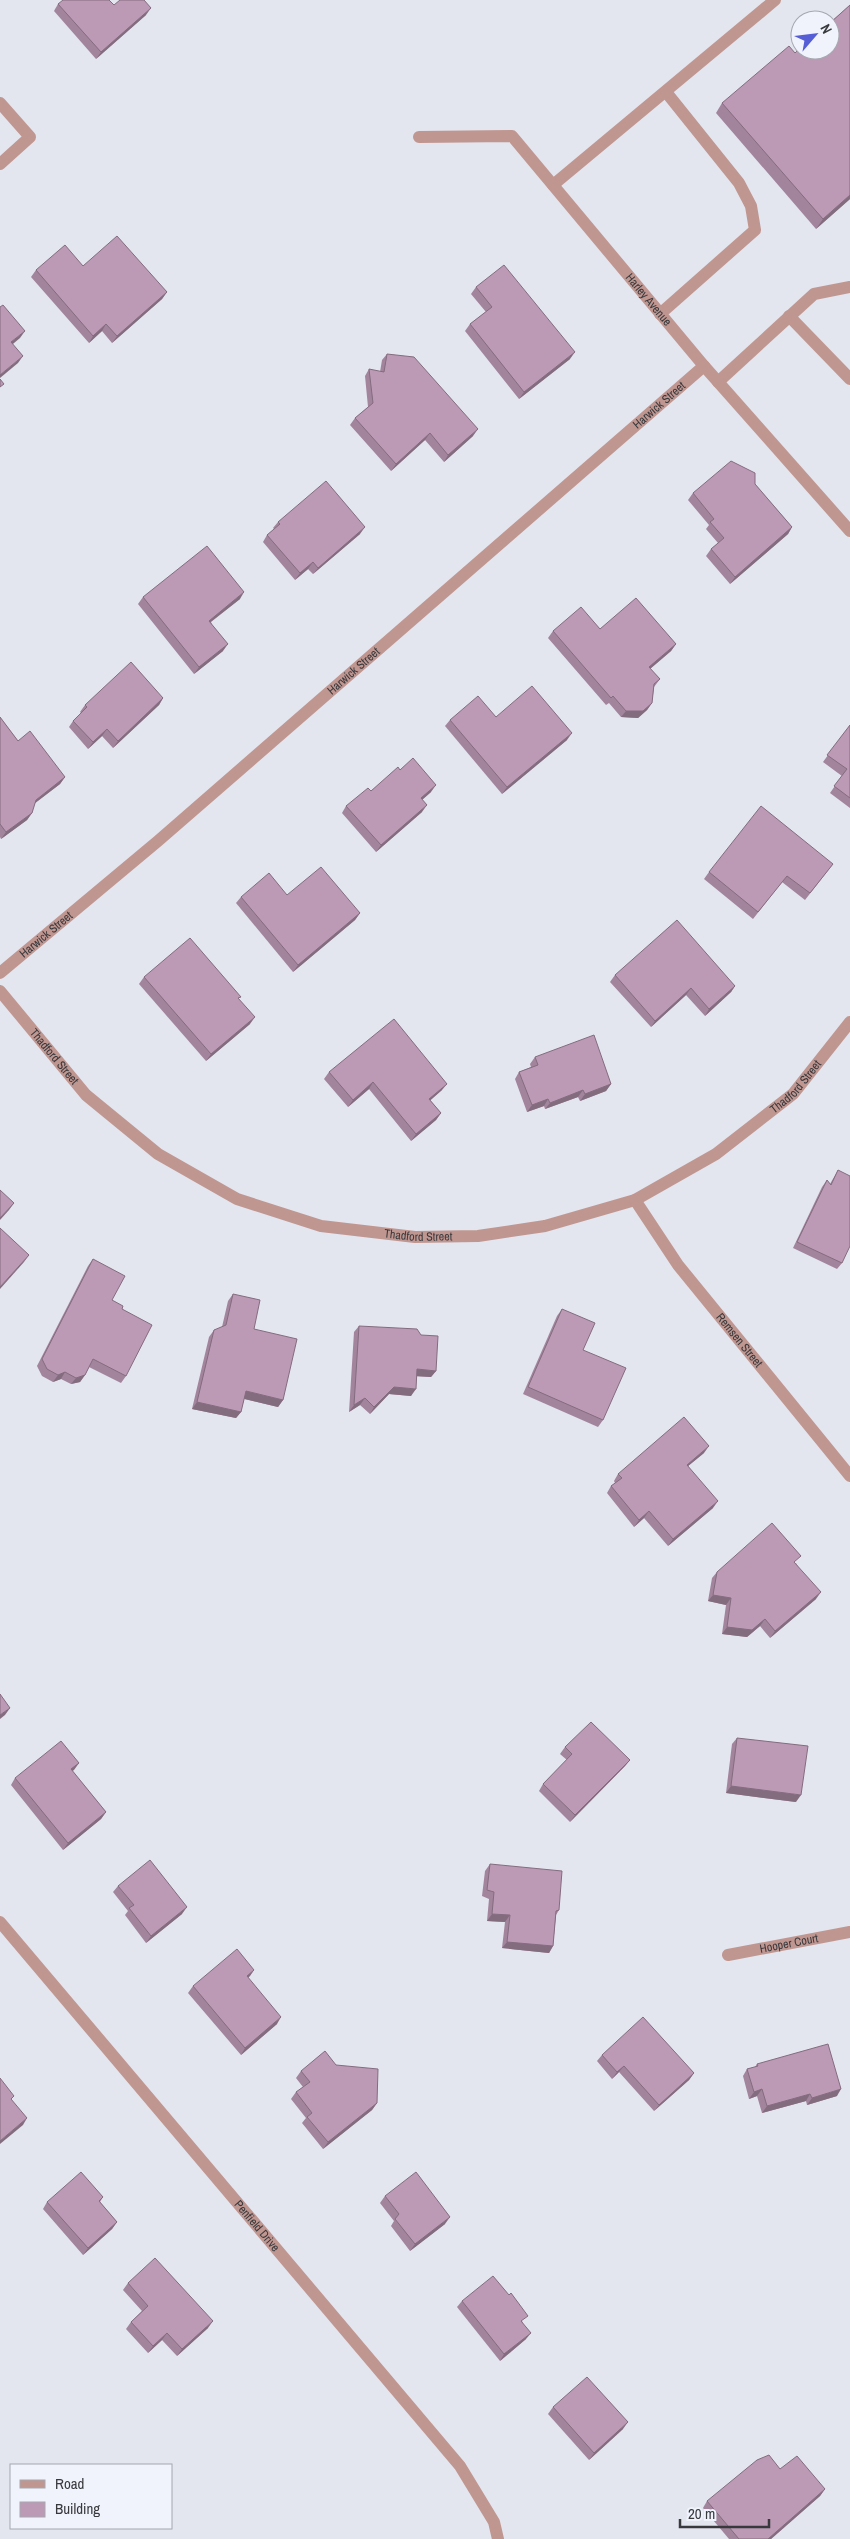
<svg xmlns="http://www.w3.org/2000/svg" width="850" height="2539" font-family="'Archivo Narrow',sans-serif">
<rect width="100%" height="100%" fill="#e3e5ef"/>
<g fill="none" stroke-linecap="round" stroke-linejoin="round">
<g stroke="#c09690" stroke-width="12">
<path d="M 553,185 L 775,0"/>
<path d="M 660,314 L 755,230 L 751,206 L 739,183 L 666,92"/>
<path d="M 789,316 L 850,379"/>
<path d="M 718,382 L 814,294 L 850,287"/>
</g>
<g stroke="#c09690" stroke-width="12">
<path d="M 0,103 L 30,137 L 0,164"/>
<path id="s1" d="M 419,137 L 512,136 L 704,366 L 850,531"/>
<path id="s2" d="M 0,973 L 158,841 L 704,366"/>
<path id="s3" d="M 0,991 L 86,1095 L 158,1154 L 237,1199 L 321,1226 L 415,1237 L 478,1236 L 545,1226 L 635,1200 L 716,1154 L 793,1094 L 850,1022"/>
<path id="s4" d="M 635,1200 L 678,1265 L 850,1476"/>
<path id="s5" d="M 0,1922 L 460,2466 L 494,2522 L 498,2539"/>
<path id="s6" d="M 728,1955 L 850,1932"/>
</g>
</g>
<g fill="#a2849d">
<path d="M 58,4 L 114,5 L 146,15 L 96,59 L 54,11 Z"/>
<path d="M 850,5 L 850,199 L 816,229 L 716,113 L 722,103 L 795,53 Z"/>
<path d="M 83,266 L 167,292 L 162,299 L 112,343 L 102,331 L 89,343 L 31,277 L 36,270 Z"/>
<path d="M 476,287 L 570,359 L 519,399 L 465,331 L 470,324 L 486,312 L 471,294 Z"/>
<path d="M 387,354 L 473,436 L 444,462 L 425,440 L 391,471 L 350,425 L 355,418 L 368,407 L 365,376 L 369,369 L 380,372 L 382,360 Z"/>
<path d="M 755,484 L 792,527 L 788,534 L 730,584 L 706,556 L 711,549 L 718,543 L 706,529 L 709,525 L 688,500 L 693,493 Z"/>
<path d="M 278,522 L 360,534 L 313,574 L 308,569 L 295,580 L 263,542 L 267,535 L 274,529 L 273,528 Z"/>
<path d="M 143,597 L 240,599 L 211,622 L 223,651 L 194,674 L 138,604 Z"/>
<path d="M 600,629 L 676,644 L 671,651 L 650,669 L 660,679 L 654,687 L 652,703 L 647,710 L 638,718 L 621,717 L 609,703 L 606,705 L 548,638 L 553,631 Z"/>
<path d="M 163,698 L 159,705 L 113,748 L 102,736 L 88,749 L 69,727 L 73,721 L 81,713 L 80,712 L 85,705 Z"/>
<path d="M 0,717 L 18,741 L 65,777 L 60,784 L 34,804 L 32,813 L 27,820 L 1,839 L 0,837 Z"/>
<path d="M 496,717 L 567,740 L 502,794 L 445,726 L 450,720 Z"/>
<path d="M 850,725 L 850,808 L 830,793 L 842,776 L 823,762 Z"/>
<path d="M 400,770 L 431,792 L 422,800 L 422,812 L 376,852 L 342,813 L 346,806 L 371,791 Z"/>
<path d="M 833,864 L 805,900 L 782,882 L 753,919 L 704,879 L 709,872 Z"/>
<path d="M 287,895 L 360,913 L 355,920 L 293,972 L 236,903 L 241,897 Z"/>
<path d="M 615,975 L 735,986 L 731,992 L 705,1016 L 686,995 L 651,1027 L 610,982 Z"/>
<path d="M 144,977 L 239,999 L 250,1024 L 206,1061 L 139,984 Z"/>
<path d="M 535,1057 L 611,1084 L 606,1091 L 580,1101 L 578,1097 L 545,1109 L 544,1106 L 527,1112 L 515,1079 L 519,1072 L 531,1067 L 530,1064 Z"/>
<path d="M 329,1072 L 442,1090 L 430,1100 L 441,1113 L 436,1120 L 411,1141 L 369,1089 L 348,1107 L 324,1079 Z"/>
<path d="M 838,1170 L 842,1263 L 837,1269 L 793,1248 L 822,1187 L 827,1180 L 830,1184 Z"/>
<path d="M 93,1259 L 112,1300 L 122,1309 L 126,1376 L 121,1383 L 89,1367 L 85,1375 L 80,1382 L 71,1384 L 61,1379 L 53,1382 L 42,1376 L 37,1366 L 88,1266 Z"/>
<path d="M 233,1294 L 254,1329 L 283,1400 L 278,1407 L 244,1399 L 241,1412 L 236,1418 L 192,1409 L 209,1337 L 214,1330 L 222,1327 L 228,1301 Z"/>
<path d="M 562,1309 L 583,1350 L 603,1420 L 598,1427 L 523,1394 L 557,1316 Z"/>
<path d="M 359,1326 L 436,1371 L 431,1377 L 417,1376 L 411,1396 L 389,1394 L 370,1414 L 360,1405 L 349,1412 L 354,1332 Z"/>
<path d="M 704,1453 L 688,1466 L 713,1508 L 668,1546 L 644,1518 L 634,1527 L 607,1493 L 611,1486 L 615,1483 L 614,1481 L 618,1474 Z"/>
<path d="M 796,1563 L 816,1599 L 770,1638 L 760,1626 L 747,1637 L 722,1634 L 726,1605 L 708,1601 L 712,1578 L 717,1572 Z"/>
<path d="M 737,1738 L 796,1802 L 726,1793 L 732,1744 Z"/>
<path d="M 565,1747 L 630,1760 L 625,1766 L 570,1822 L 539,1791 L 543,1784 L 567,1760 L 560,1754 Z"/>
<path d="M 79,1763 L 72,1771 L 106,1812 L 101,1819 L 63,1850 L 11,1785 L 15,1778 Z"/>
<path d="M 490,1864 L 559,1910 L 556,1915 L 553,1946 L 549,1953 L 502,1948 L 505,1922 L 487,1921 L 489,1899 L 482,1896 L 485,1871 Z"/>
<path d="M 118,1886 L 182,1914 L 146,1943 L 125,1915 L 128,1911 L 113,1892 Z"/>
<path d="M 254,1970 L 248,1978 L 277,2024 L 241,2055 L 188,1993 L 193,1986 Z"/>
<path d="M 602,2055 L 694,2073 L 689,2080 L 654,2111 L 619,2072 L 612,2079 L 597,2061 Z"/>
<path d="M 757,2064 L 837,2096 L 807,2105 L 806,2101 L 762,2113 L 757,2096 L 749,2099 L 743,2076 L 747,2069 L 755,2067 Z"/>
<path d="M 336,2065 L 377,2103 L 372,2110 L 323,2149 L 302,2123 L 306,2118 L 291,2099 L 296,2092 L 303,2087 L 296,2078 L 301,2071 Z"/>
<path d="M 385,2196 L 445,2224 L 410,2251 L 391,2226 L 394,2221 L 380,2203 Z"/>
<path d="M 103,2197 L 100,2202 L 117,2222 L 112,2229 L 83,2255 L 43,2209 L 47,2202 Z"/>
<path d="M 128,2283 L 208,2328 L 177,2356 L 162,2340 L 148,2353 L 126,2329 L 131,2322 L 142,2311 L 123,2290 Z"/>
<path d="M 509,2295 L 523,2323 L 526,2339 L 500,2361 L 457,2307 L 462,2301 Z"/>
<path d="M 553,2407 L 623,2429 L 589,2460 L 548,2414 Z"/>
<path d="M 780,2469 L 825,2489 L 820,2496 L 771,2539 L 729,2539 L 703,2508 L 707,2501 Z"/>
</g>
<g fill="#846c7f">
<path d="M 151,8 L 146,15 L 96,59 L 101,52 Z"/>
<path d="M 850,195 L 850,199 L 816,229 L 823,219 Z"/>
<path d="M 167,292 L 162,299 L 112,343 L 117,336 Z"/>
<path d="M 106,324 L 102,331 L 89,343 L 93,336 Z"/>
<path d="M 25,331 L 20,338 L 7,349 L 11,342 Z"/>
<path d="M 575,352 L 570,359 L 519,399 L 524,392 Z"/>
<path d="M 23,356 L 18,363 L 0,378 L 0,375 Z"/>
<path d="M 478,429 L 473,436 L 444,462 L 448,455 Z"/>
<path d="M 430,433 L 425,440 L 391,471 L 396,464 Z"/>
<path d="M 365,527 L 360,534 L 313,574 L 318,568 Z"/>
<path d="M 792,527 L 788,534 L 730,584 L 735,577 Z"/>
<path d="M 313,562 L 308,569 L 295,580 L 300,573 Z"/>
<path d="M 244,592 L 240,599 L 204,627 L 209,621 Z"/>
<path d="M 228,644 L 223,651 L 194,674 L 199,667 Z"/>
<path d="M 676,644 L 671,651 L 644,674 L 649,667 Z"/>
<path d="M 163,698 L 159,705 L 113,748 L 118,741 Z"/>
<path d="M 652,703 L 647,710 L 638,718 L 621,717 L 626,711 Z"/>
<path d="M 107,729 L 102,736 L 88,749 L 93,742 Z"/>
<path d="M 572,733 L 567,740 L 502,794 L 507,787 Z"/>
<path d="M 65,777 L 60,784 L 31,806 L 36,800 Z"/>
<path d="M 436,785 L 431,792 L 416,805 L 421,798 Z"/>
<path d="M 427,805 L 422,812 L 376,852 L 381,845 Z"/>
<path d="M 32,813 L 27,820 L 1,839 L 6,832 Z"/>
<path d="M 360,913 L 355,920 L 293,972 L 298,965 Z"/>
<path d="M 735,986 L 731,992 L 705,1016 L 709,1009 Z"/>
<path d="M 691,988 L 686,995 L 651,1027 L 655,1021 Z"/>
<path d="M 255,1017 L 250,1024 L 206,1061 L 211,1054 Z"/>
<path d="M 373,1082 L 369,1089 L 348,1107 L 353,1100 Z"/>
<path d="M 447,1084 L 442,1090 L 424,1106 L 429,1099 Z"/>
<path d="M 611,1084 L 606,1091 L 580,1101 L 585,1094 Z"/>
<path d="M 583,1090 L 578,1097 L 545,1109 L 550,1103 Z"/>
<path d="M 548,1099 L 544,1106 L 527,1112 L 532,1105 Z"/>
<path d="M 441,1113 L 436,1120 L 411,1141 L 416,1134 Z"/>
<path d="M 14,1203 L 9,1210 L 0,1220 L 0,1218 Z"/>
<path d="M 29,1255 L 24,1262 L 0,1289 L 0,1287 Z"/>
<path d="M 417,1369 L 436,1371 L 431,1377 L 412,1376 Z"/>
<path d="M 65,1372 L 61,1379 L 53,1382 L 58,1375 Z"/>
<path d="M 85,1375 L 80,1382 L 71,1384 L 76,1378 Z"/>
<path d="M 394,1387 L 416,1389 L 411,1396 L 389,1394 L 370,1414 L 374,1407 Z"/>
<path d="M 246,1391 L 283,1400 L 278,1407 L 241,1398 Z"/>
<path d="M 365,1398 L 360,1405 L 349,1412 L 354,1405 Z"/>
<path d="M 197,1402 L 241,1412 L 236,1418 L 192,1409 Z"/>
<path d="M 709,1446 L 704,1453 L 682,1471 L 687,1465 Z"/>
<path d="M 718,1501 L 713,1508 L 668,1546 L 673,1539 Z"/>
<path d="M 649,1511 L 644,1518 L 634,1527 L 639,1520 Z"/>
<path d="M 821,1592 L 816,1599 L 770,1638 L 775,1631 Z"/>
<path d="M 713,1595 L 731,1598 L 726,1605 L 708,1601 Z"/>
<path d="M 765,1619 L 760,1626 L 747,1637 L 722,1634 L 727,1627 Z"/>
<path d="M 10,1708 L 5,1715 L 0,1719 L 0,1715 Z"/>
<path d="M 630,1760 L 625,1766 L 570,1822 L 575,1815 Z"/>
<path d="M 79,1763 L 74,1770 L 66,1776 L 71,1769 Z"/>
<path d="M 731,1786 L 801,1795 L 796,1802 L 726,1793 Z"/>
<path d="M 106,1812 L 101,1819 L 63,1850 L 68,1843 Z"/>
<path d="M 187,1907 L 182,1914 L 146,1943 L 151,1936 Z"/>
<path d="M 492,1914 L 510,1915 L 505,1922 L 487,1921 Z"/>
<path d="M 507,1942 L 553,1946 L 549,1953 L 502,1948 Z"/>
<path d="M 254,1970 L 250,1976 L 242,1983 L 247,1976 Z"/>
<path d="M 281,2017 L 277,2024 L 241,2055 L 245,2048 Z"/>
<path d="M 624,2066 L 619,2072 L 612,2079 L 617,2072 Z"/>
<path d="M 694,2073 L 689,2080 L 654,2111 L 659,2105 Z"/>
<path d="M 762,2089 L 757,2096 L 749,2099 L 754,2092 Z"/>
<path d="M 841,2089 L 837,2096 L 807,2105 L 812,2098 Z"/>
<path d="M 810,2094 L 806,2101 L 762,2113 L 767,2106 Z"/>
<path d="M 377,2103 L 372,2110 L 323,2149 L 328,2142 Z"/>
<path d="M 27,2118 L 23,2125 L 0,2144 L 0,2141 Z"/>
<path d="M 450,2217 L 445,2224 L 410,2251 L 415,2244 Z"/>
<path d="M 117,2222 L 112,2229 L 83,2255 L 88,2248 Z"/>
<path d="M 213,2321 L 208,2328 L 177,2356 L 182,2349 Z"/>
<path d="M 167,2333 L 162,2340 L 148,2353 L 153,2346 Z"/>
<path d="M 531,2333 L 526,2339 L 500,2361 L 504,2354 Z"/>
<path d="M 628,2422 L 623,2429 L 589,2460 L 594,2453 Z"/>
<path d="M 825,2489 L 820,2496 L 771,2539 L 768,2539 Z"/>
</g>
<g fill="#bc9ab6" stroke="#846c7f">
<path d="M 63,0 L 109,0 L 114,5 L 120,0 L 144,0 L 151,8 L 101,52 L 58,4 Z"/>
<path d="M 850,5 L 850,195 L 823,219 L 722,103 L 789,46 L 795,53 L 800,48 L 800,50 L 830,50 L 830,23 Z"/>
<path d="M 117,236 L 167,292 L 117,336 L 106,324 L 93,336 L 36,270 L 65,245 L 83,266 Z"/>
<path d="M 504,265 L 575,352 L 524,392 L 470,324 L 492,307 L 476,287 Z"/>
<path d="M 3,305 L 25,331 L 11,342 L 23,356 L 0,375 L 0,307 Z"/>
<path d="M 387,354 L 414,357 L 478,429 L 448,455 L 430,433 L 396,464 L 355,418 L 373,403 L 369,369 L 384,372 Z"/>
<path d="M 0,379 L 4,384 L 0,387 Z"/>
<path d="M 731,461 L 755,473 L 755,484 L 792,527 L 735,577 L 711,549 L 724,538 L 710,522 L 714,519 L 693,493 Z"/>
<path d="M 326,481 L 365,527 L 318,568 L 313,562 L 300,573 L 267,535 L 280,524 L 278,522 Z"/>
<path d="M 207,546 L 244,592 L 209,621 L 228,644 L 199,667 L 143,597 Z"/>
<path d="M 636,598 L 676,644 L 649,667 L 660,679 L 654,684 L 652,703 L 643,711 L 626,711 L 613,696 L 611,698 L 553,631 L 581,607 L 600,629 Z"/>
<path d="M 131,662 L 163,698 L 118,741 L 107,729 L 93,742 L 73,721 L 87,707 L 85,705 Z"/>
<path d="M 532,686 L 572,733 L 507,787 L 450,720 L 478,696 L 496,717 Z"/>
<path d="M 0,717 L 18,741 L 30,731 L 65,777 L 36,800 L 32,813 L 6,832 L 0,824 Z"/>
<path d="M 850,725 L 850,798 L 834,786 L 847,769 L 827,755 Z"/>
<path d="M 413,758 L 436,785 L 421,798 L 427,805 L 381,845 L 346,806 L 368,788 L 371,791 L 398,767 L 400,770 Z"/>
<path d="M 761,806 L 833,864 L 810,893 L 787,876 L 758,912 L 709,872 Z"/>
<path d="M 321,867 L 360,913 L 298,965 L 241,897 L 269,873 L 287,895 Z"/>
<path d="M 677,920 L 735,986 L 709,1009 L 691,988 L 655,1021 L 615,975 Z"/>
<path d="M 190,938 L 241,997 L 238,998 L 255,1017 L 211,1054 L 144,977 Z"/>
<path d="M 394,1019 L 447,1084 L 429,1099 L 441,1113 L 416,1134 L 373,1082 L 353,1100 L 329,1072 Z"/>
<path d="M 594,1035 L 611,1084 L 585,1094 L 583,1090 L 550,1103 L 548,1099 L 532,1105 L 519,1072 L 538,1065 L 535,1057 Z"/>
<path d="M 838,1170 L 850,1176 L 850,1246 L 842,1263 L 797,1242 L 827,1180 L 831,1185 Z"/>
<path d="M 0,1190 L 14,1203 L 0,1218 Z"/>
<path d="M 0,1228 L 29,1255 L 0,1287 Z"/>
<path d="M 93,1259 L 125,1276 L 112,1300 L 123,1306 L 122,1309 L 152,1325 L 126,1376 L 93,1359 L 85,1375 L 76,1378 L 65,1372 L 58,1375 L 47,1369 L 42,1359 Z"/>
<path d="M 233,1294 L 260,1300 L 254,1329 L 297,1339 L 283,1400 L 246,1391 L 241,1412 L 197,1402 L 214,1330 L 226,1325 Z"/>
<path d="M 562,1309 L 595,1323 L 583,1350 L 626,1368 L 603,1420 L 528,1387 Z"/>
<path d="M 359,1326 L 417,1329 L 421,1335 L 438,1336 L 436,1371 L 417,1369 L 416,1389 L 394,1387 L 374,1407 L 365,1398 L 354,1405 Z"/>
<path d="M 684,1417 L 709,1446 L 687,1465 L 718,1501 L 673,1539 L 649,1511 L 639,1520 L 611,1486 L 622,1478 L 618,1474 Z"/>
<path d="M 772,1523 L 801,1556 L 794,1562 L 821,1592 L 775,1631 L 765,1619 L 752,1630 L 727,1627 L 731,1598 L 713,1595 L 717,1572 Z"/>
<path d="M 0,1694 L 10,1708 L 0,1715 Z"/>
<path d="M 591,1722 L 630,1760 L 575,1815 L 543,1784 L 572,1754 L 565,1747 Z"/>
<path d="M 737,1738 L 808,1746 L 801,1795 L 731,1786 Z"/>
<path d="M 61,1741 L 79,1763 L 71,1769 L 106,1812 L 68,1843 L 15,1778 Z"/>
<path d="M 150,1860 L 187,1907 L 151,1936 L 129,1908 L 134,1905 L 118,1886 Z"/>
<path d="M 490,1864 L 562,1871 L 559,1910 L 556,1911 L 553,1946 L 507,1942 L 510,1915 L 492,1914 L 494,1892 L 487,1890 Z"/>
<path d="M 237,1949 L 254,1970 L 247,1976 L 281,2017 L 245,2048 L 193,1986 Z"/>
<path d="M 643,2017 L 694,2073 L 659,2105 L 624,2066 L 617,2072 L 602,2055 Z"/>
<path d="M 828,2044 L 841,2089 L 812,2098 L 810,2094 L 767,2106 L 762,2089 L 754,2092 L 747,2069 L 758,2066 L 757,2064 Z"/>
<path d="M 325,2051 L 336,2065 L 378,2069 L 377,2103 L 328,2142 L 307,2117 L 312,2113 L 296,2092 L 310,2082 L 301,2071 Z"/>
<path d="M 0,2078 L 14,2096 L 11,2099 L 27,2118 L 0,2141 Z"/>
<path d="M 81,2172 L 103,2197 L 99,2201 L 117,2222 L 88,2248 L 47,2202 Z"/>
<path d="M 416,2172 L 450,2217 L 415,2244 L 395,2219 L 399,2214 L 385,2196 Z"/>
<path d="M 155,2258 L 213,2321 L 182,2349 L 167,2333 L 153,2346 L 131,2322 L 148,2306 L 128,2283 Z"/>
<path d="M 493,2276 L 509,2295 L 511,2293 L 528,2316 L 521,2321 L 531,2333 L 504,2354 L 462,2301 Z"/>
<path d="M 587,2377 L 628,2422 L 594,2453 L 553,2407 Z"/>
<path d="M 769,2455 L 780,2469 L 797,2456 L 825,2489 L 768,2539 L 739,2539 L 707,2501 L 757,2460 Z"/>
</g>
<g text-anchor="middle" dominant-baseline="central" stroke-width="4.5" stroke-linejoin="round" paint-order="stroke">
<g font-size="12" fill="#38393d" stroke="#f0f2fc">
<text stroke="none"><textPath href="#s1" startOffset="306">Harley Avenue</textPath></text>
<text stroke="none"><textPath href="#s2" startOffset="870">Harwick Street</textPath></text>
<text stroke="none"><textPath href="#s2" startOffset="465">Harwick Street</textPath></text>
<text stroke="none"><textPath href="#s2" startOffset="60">Harwick Street</textPath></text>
<text stroke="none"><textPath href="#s3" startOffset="85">Thadford Street</textPath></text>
<text stroke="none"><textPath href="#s3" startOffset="924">Thadford Street</textPath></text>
<text stroke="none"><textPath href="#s3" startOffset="505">Thadford Street</textPath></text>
<text stroke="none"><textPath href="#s4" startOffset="175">Remsen Street</textPath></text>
<text stroke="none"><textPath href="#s6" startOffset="62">Hooper Court</textPath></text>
<text stroke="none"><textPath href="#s5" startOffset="398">Penfield Drive</textPath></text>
</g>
</g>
<rect x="10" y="2464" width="162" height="65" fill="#f0f2fc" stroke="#a6a8b0"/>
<rect x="20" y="2480" width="25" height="8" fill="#c09690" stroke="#a6a8b0"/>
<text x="55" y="2489" font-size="15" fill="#38393d">Road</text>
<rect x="20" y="2502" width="25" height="15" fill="#bc9ab6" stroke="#a6a8b0"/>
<text x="55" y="2514" font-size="15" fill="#38393d">Building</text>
<g transform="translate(815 35) rotate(62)"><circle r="24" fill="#f0f2fc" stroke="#a6a8b0"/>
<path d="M0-4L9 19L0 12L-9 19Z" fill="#565ed5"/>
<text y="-8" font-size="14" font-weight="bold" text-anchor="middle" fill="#38393d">N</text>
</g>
<path d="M680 2519v8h89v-8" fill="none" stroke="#38393d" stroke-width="2.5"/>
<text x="688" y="2519" font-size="15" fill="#38393d" stroke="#f0f2fc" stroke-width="4" paint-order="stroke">20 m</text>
</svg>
